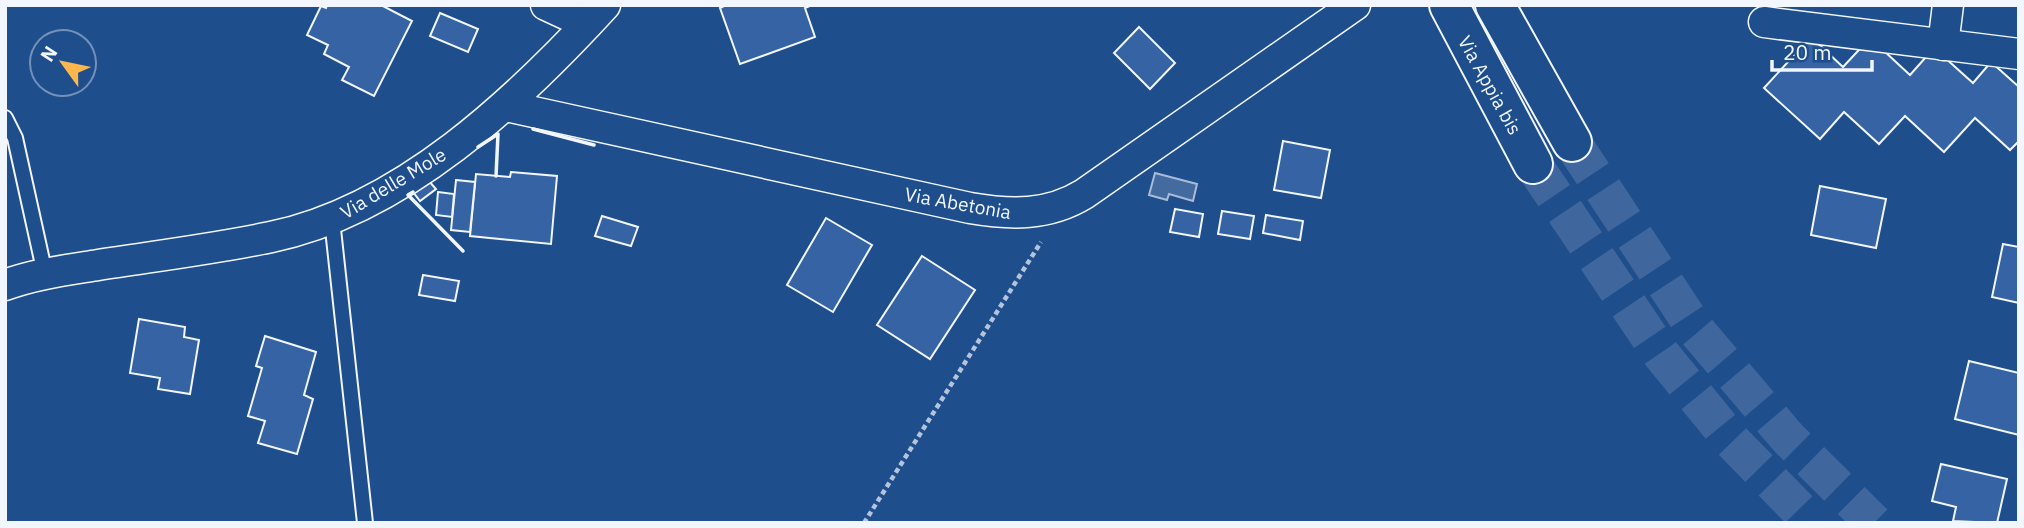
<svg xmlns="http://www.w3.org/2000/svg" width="2024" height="528" font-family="'IBM Plex Sans',sans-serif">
<rect width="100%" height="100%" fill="#1f4e8c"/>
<path fill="#446ba0" stroke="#a8bbd7" stroke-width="2" d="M 1155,173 L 1197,184 L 1193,201 L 1169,194 L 1167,200 L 1149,195 Z"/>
<g fill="#3563a3" stroke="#f2f6ff" stroke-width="2">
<path d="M 327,5 L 381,5 L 412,21 L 374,96 L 342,80 L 349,67 L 324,54 L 328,45 L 307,35 L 321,6 L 326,8 Z"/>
<path d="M 726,5 L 812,5 L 805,8 L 815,37 L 740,64 L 720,8 Z"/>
<path d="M 440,13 L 478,29 L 468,52 L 430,36 Z"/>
<path d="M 1139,27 L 1175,63 L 1150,89 L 1114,53 Z"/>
<path d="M 1811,37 L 1843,67 L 1870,38 L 1910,75 L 1934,48 L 1973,83 L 1991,62 L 2019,87 L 2019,141 L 2010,150 L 1975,118 L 1944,152 L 1905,116 L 1879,144 L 1844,112 L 1820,139 L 1764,88 Z"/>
<path d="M 1283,141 L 1330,150 L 1321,198 L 1274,190 Z"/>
<path d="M 511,172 L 557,176 L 551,244 L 470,236 L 476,174 L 510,177 Z"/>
<path d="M 428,180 L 436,189 L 420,201 L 413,192 Z"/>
<path d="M 456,180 L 475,182 L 470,232 L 451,230 Z"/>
<path d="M 1820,186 L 1886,199 L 1876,248 L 1811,235 Z"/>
<path d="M 438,192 L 454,194 L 452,217 L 436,215 Z"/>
<path d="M 1175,209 L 1203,214 L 1199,237 L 1170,232 Z"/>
<path d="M 1222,211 L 1254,216 L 1250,239 L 1218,234 Z"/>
<path d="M 1266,215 L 1303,221 L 1300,240 L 1263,233 Z"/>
<path d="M 602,216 L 638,227 L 631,246 L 595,236 Z"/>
<path d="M 826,218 L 872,245 L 833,312 L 787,285 Z"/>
<path d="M 2003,244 L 2019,247 L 2019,303 L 1992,297 Z"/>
<path d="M 922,256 L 975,290 L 930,359 L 877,325 Z"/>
<path d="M 423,275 L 459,281 L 455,301 L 419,295 Z"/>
<path d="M 139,319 L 185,327 L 184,337 L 199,340 L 190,394 L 158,389 L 160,378 L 130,373 Z"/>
<path d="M 265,336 L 316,352 L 304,395 L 313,399 L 297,454 L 258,443 L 265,421 L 248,416 L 262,368 L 256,366 Z"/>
<path d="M 1969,361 L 2019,373 L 2019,435 L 1955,419 Z"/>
<path d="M 1941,464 L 2007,479 L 1997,523 L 1953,521 L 1956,507 L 1932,501 Z"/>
</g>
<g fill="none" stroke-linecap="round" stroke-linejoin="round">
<g stroke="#3f679d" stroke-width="38" stroke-dasharray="38 19" stroke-linecap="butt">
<path d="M 1572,142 L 1695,329 L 1788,438 L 1874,523"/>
<path d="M 1533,164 L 1661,354 L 1732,441 L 1812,523"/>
</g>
<g stroke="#f2f6ff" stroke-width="18">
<g id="lane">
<path d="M 5,118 L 15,138 L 45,274"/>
<path d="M 332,220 L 365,523"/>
</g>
</g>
<g stroke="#f2f6ff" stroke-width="33">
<g id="street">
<path d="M 546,5 L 587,24"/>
<path d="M 1764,22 L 2019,54"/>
<path d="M 1943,45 L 1948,5"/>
<path d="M 506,106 L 970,208 C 1011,215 1048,216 1084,194 L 1355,5"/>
<path d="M 5,285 C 35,274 67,270 98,265 C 156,256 214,249 271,237 C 402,210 517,101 605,5"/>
</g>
</g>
<g stroke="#f2f6ff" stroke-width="42">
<g id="highway">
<path d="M 1449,5 L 1533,164"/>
<path d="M 1495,5 L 1572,142"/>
</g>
</g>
<path stroke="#b3c4dc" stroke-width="4.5" stroke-dasharray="5 3.5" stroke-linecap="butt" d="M 864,523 L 1041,242"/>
<use href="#lane" stroke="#1f4e8c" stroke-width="14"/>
<use href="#street" stroke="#1f4e8c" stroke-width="30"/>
<use href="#highway" stroke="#1f4e8c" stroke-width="38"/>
<g stroke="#f2f6ff" stroke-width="3.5">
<path d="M 533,129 L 594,145"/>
<path d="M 478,147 L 498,134 L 496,176"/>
<path d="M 413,192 L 408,195 L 463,251"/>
</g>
</g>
<g text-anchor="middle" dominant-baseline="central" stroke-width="5" stroke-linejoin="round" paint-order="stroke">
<g font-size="19" fill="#f2f6ff" stroke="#1f4e8c">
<text transform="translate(1490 85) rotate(61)">Via Appia bis</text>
<text transform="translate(393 183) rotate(-31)">Via delle Mole</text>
<text transform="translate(958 203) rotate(10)">Via Abetonia</text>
</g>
</g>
<rect width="2024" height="528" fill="none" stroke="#f2f6ff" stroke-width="14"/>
<g transform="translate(63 63) rotate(303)"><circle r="33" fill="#1f4e8c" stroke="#7391ba" stroke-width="2"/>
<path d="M0-5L12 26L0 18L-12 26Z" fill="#ffb74d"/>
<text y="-10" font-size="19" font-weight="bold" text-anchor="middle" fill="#f2f6ff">N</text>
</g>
<path d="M1772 60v10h100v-10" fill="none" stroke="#f2f6ff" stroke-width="3.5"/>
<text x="1783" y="60" font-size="21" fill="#f2f6ff" stroke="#1f4e8c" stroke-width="5" paint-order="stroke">20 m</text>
</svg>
